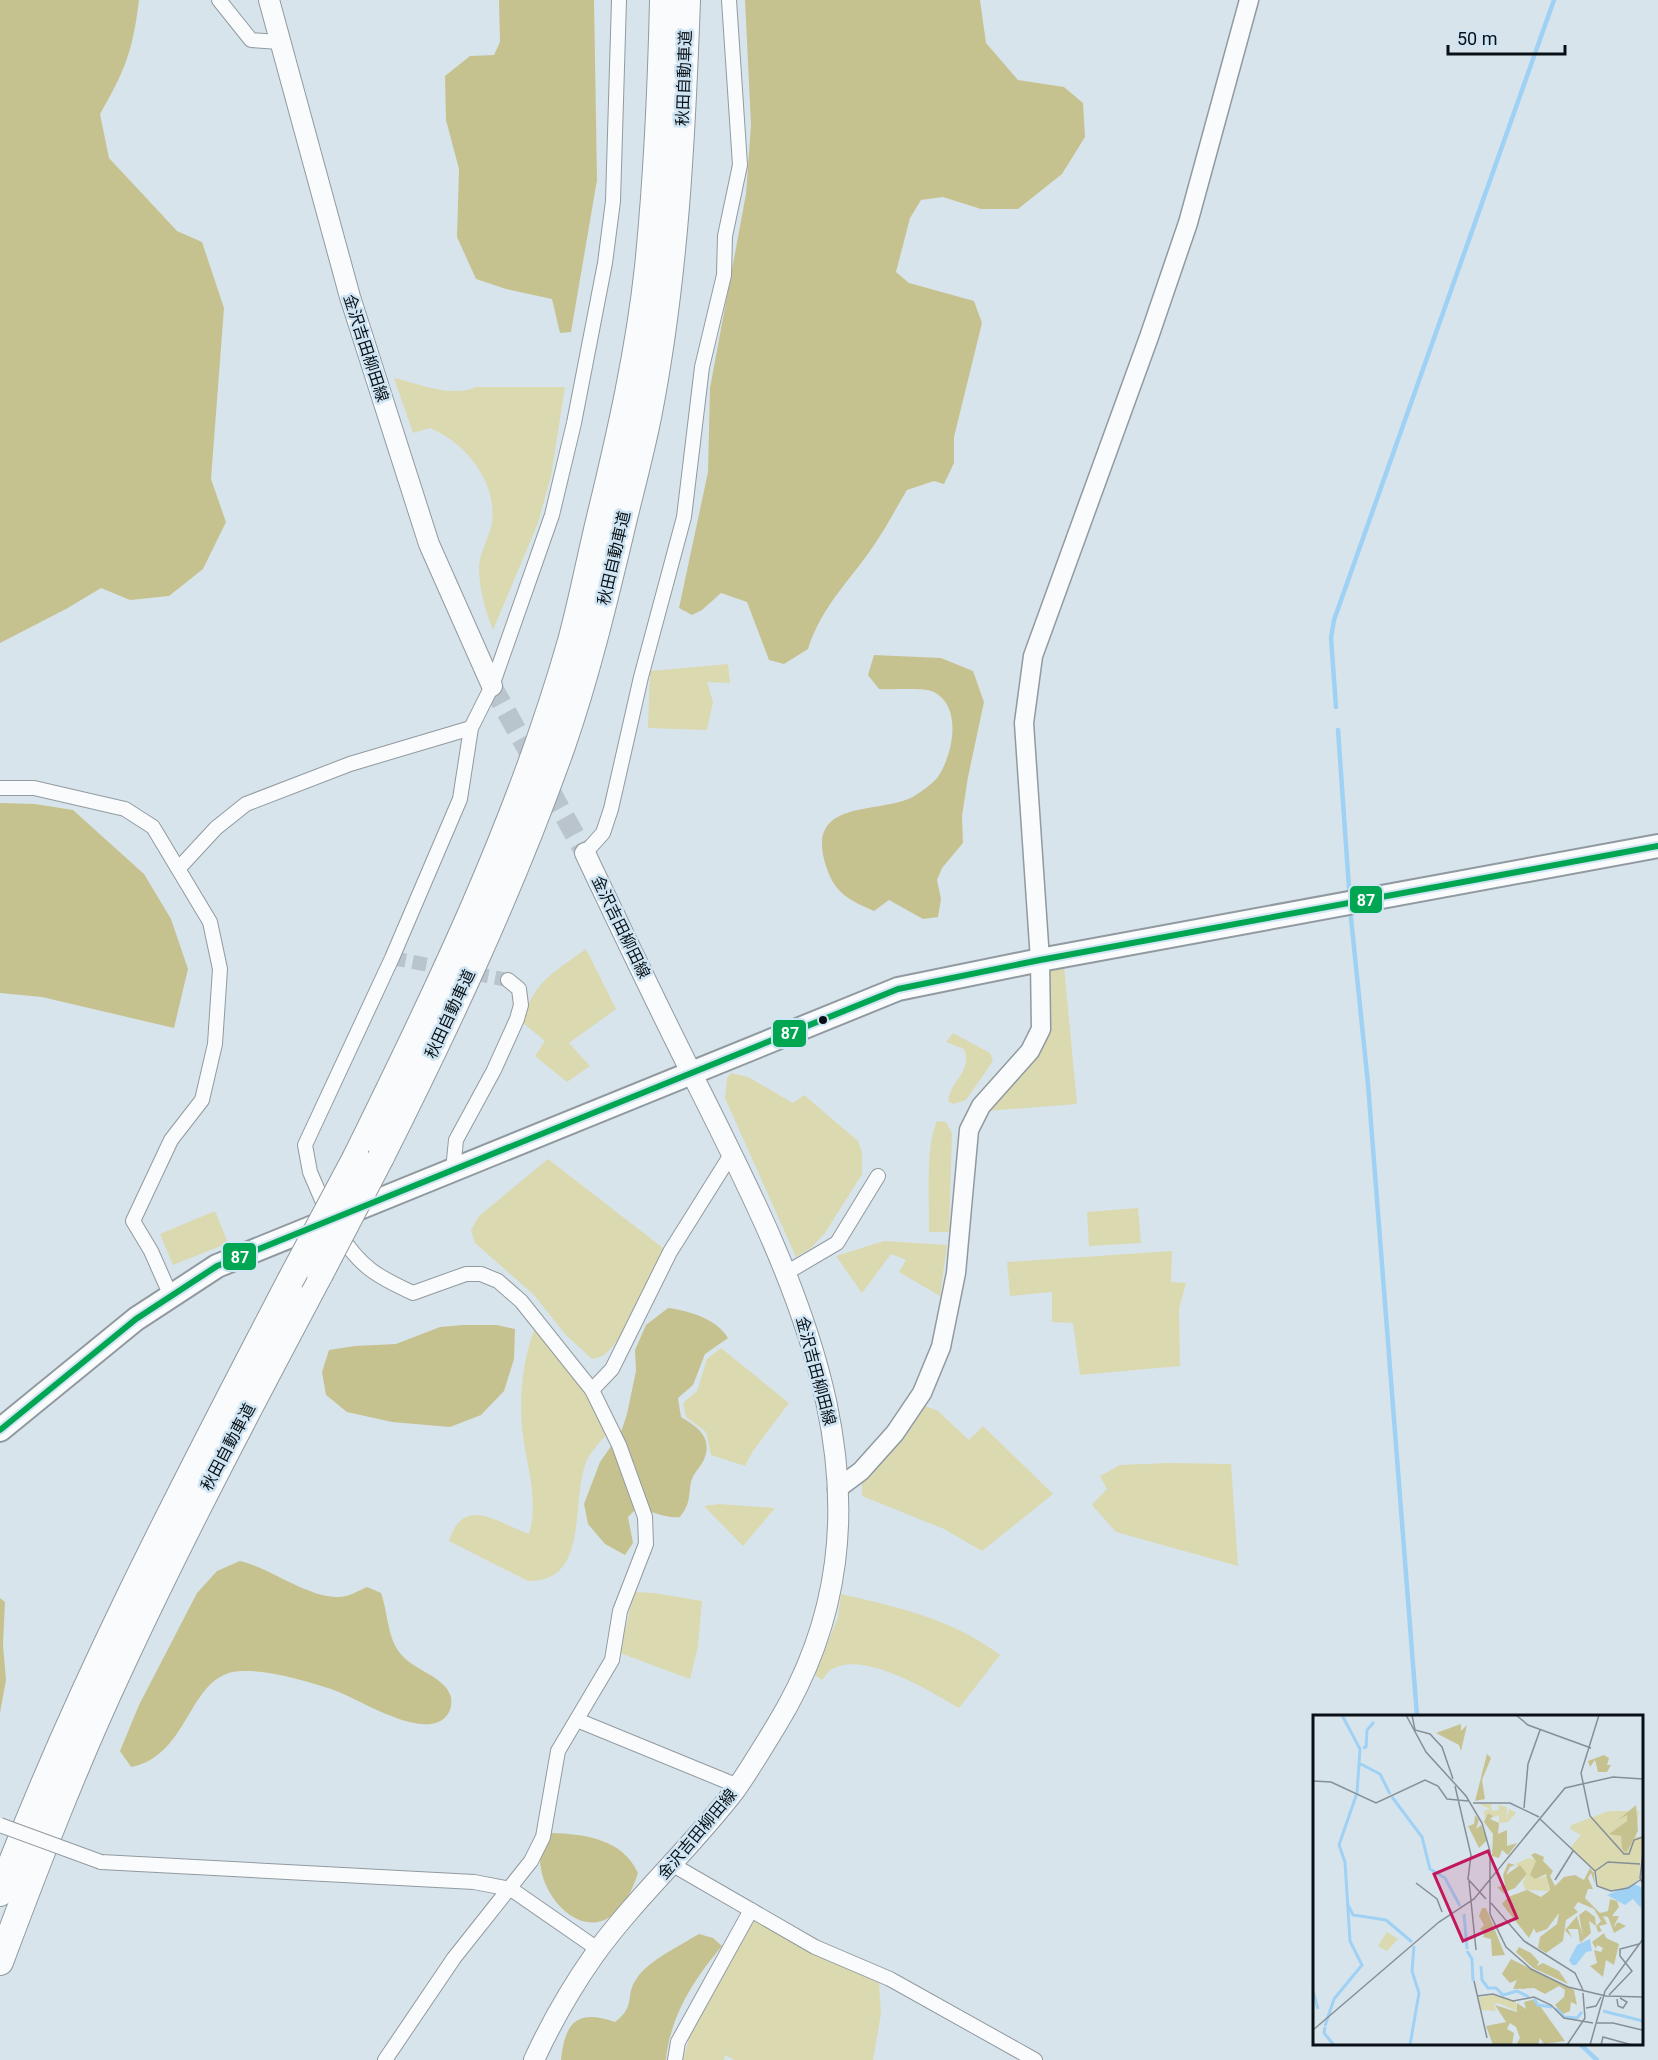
<svg xmlns="http://www.w3.org/2000/svg" width="1658" height="2060" font-family="Roboto,'Noto Sans JP',sans-serif">
<rect width="100%" height="100%" fill="#d8e4ec"/>
<g fill="#dbd9b0">
<path d="M 394,378 C 420,384 451,398 476,387 L 565,387 L 551,476 L 538,523 L 493,630 C 485,610 479,588 479,567 C 480,550 490,537 492,522 C 497,482 466,443 430,428 L 413,433 Z"/>
<path d="M 728,664 L 730,683 L 707,682 L 713,702 L 707,730 L 648,728 L 650,671 Z"/>
<path d="M 586,949 L 616,1009 L 569,1043 L 590,1066 L 567,1082 L 535,1056 L 545,1041 L 522,1022 C 534,981 553,973 586,949 Z"/>
<path d="M 1064,966 L 1077,1104 L 986,1111 L 1044,1046 L 1050,1022 L 1046,968 Z"/>
<path d="M 953,1033 L 990,1053 L 993,1061 L 966,1100 L 953,1104 L 948,1101 C 951,1080 973,1071 964,1049 L 946,1042 Z"/>
<path d="M 731,1073 L 748,1077 L 793,1103 L 804,1095 L 858,1141 L 862,1152 L 862,1174 L 825,1233 L 811,1248 L 796,1257 L 725,1098 L 727,1078 Z"/>
<path d="M 937,1121 L 946,1122 L 952,1133 L 949,1232 L 929,1232 C 930,1204 925,1145 937,1121 Z"/>
<path d="M 548,1159 L 663,1248 C 652,1271 624,1342 605,1354 C 602,1357 596,1358 592,1359 L 565,1334 L 534,1295 L 475,1243 L 471,1230 L 479,1216 Z"/>
<path d="M 1138,1208 L 1141,1243 L 1089,1246 L 1087,1212 Z"/>
<path d="M 215,1211 L 228,1243 L 173,1265 L 160,1234 Z"/>
<path d="M 884,1241 L 947,1245 L 940,1296 L 899,1272 L 906,1260 L 891,1254 L 862,1293 L 836,1256 Z"/>
<path d="M 1172,1251 L 1171,1282 L 1186,1283 L 1179,1309 L 1180,1366 L 1080,1375 L 1073,1323 L 1052,1322 L 1052,1292 L 1010,1296 L 1007,1262 Z"/>
<path d="M 534,1330 L 566,1363 L 608,1432 C 602,1440 593,1449 588,1458 C 569,1496 592,1583 528,1581 L 449,1541 C 464,1493 499,1524 529,1534 C 538,1504 529,1473 524,1443 C 518,1405 521,1367 534,1330 Z"/>
<path d="M 721,1348 L 789,1403 L 753,1451 L 745,1466 L 711,1455 L 706,1432 L 686,1417 L 683,1403 L 697,1391 L 707,1359 Z"/>
<path d="M 925,1406 L 938,1411 L 969,1440 L 983,1426 L 1053,1494 L 982,1551 L 944,1529 L 862,1496 L 862,1478 L 907,1434 Z"/>
<path d="M 1169,1463 L 1231,1464 L 1238,1566 L 1116,1532 L 1092,1505 L 1107,1489 L 1100,1476 L 1120,1465 Z"/>
<path d="M 719,1504 L 775,1508 L 743,1546 L 704,1506 Z"/>
<path d="M 634,1592 L 654,1593 L 702,1601 L 698,1646 L 690,1679 L 620,1653 Z"/>
<path d="M 841,1594 C 901,1608 950,1618 1000,1655 L 959,1708 C 932,1692 864,1650 832,1669 C 828,1671 825,1677 822,1680 L 815,1675 L 838,1617 Z"/>
<path d="M 752,1919 L 806,1950 L 879,1983 L 881,2014 L 873,2060 L 734,2060 L 725,2055 L 724,2060 L 683,2060 L 691,2031 Z"/>
</g>
<g fill="#c6c290">
<path d="M 0,0 L 139,0 C 133,50 125,71 100,114 L 109,158 L 177,231 L 202,242 L 224,308 L 211,479 L 226,522 L 203,569 L 169,596 L 130,600 L 101,588 L 66,609 L 0,643 Z"/>
<path d="M 499,0 L 594,0 L 597,180 L 571,332 L 560,333 L 552,299 L 506,289 L 476,279 L 457,237 L 459,169 L 446,120 L 445,76 L 470,56 L 494,55 L 500,42 Z"/>
<path d="M 745,0 L 980,0 L 986,43 L 1018,80 L 1064,87 L 1083,103 L 1085,137 L 1062,174 L 1018,209 L 981,209 L 943,197 L 921,200 L 910,218 L 896,272 L 909,283 L 974,301 L 982,323 L 954,437 L 954,463 L 944,484 L 934,481 L 907,490 C 897,506 889,523 878,539 C 854,577 822,604 808,649 L 784,664 L 769,660 L 747,602 L 721,593 L 702,610 L 692,615 L 679,608 L 708,472 L 710,388 L 746,194 L 751,125 Z"/>
<path d="M 874,655 L 941,658 L 973,671 L 984,702 L 968,777 L 962,816 L 963,843 L 942,868 L 937,880 L 941,899 L 938,917 L 923,919 L 889,900 L 874,911 C 847,899 834,893 825,863 C 806,796 883,816 916,795 C 922,791 932,784 937,778 C 953,756 963,707 934,692 C 925,687 891,690 879,689 L 868,675 Z"/>
<path d="M 0,803 L 35,804 L 73,810 L 144,874 L 171,919 L 188,969 L 174,1028 L 42,997 L 0,993 Z"/>
<path d="M 668,1308 C 690,1311 717,1319 728,1338 L 705,1354 L 693,1385 L 678,1398 L 681,1417 C 696,1426 712,1436 705,1457 C 702,1466 693,1473 691,1482 C 688,1499 691,1502 680,1517 C 666,1519 651,1510 636,1509 L 628,1517 L 633,1543 L 625,1555 L 605,1544 L 588,1524 L 584,1504 L 600,1462 L 621,1432 L 627,1414 L 636,1371 L 635,1350 L 646,1325 Z"/>
<path d="M 463,1325 L 497,1325 L 515,1329 L 514,1359 L 504,1391 L 481,1415 L 450,1427 L 392,1422 L 347,1412 L 326,1395 L 322,1372 L 329,1350 L 355,1346 L 396,1344 L 440,1327 Z"/>
<path d="M 240,1561 C 273,1569 303,1595 336,1597 C 347,1598 358,1591 367,1587 L 381,1593 C 388,1612 387,1637 400,1653 C 412,1670 445,1676 451,1697 C 452,1703 451,1709 448,1714 C 427,1745 357,1697 331,1689 C 305,1681 270,1670 242,1671 C 187,1672 192,1755 131,1767 L 120,1751 L 139,1705 L 197,1593 L 217,1571 Z"/>
<path d="M 0,1598 L 5,1602 L 3,1645 L 6,1680 L 0,1713 Z"/>
<path d="M 551,1833 C 586,1834 622,1839 638,1873 C 600,1988 509,1872 551,1833 Z"/>
<path d="M 699,1934 L 713,1938 L 722,1946 C 694,1979 670,2016 666,2060 L 561,2060 C 565,2022 577,2009 615,2022 C 637,2005 624,1996 637,1978 C 648,1961 681,1945 699,1934 Z"/>
</g>
<g fill="none" stroke-linecap="round" stroke-linejoin="round">
<g stroke="#9fd1f4" stroke-width="4.5">
<path d="M 1336,707 L 1331,638 L 1334,620 L 1554,0"/>
<path d="M 1338,730 L 1349,888"/>
<path d="M 1351,918 L 1368,1084 L 1417,1716"/>
<path d="M 1580,2044 L 1597,2060"/>
</g>
<path stroke="#b9c4cc" stroke-width="14" stroke-dasharray="14 7" stroke-linecap="butt" d="M 392,958 L 508,980"/>
<path stroke="#b9c4cc" stroke-width="20" stroke-dasharray="20 10" stroke-linecap="butt" d="M 492,686 L 585,853"/>
<g stroke="#919aa0" stroke-width="16">
<g id="minor">
<path d="M 219,0 L 251,40 L 279,42"/>
<path d="M 0,788 L 34,788 L 125,809 L 153,827 L 210,922 L 220,969 L 215,1044 L 202,1100 L 171,1140 L 133,1221 L 151,1251 L 170,1294"/>
<path d="M 585,853 L 603,833 L 611,809 L 641,677 L 684,517 L 702,367 L 724,275 L 725,236 L 740,165 L 729,0"/>
<path d="M 179,868 L 216,828 L 246,804 L 350,764 L 471,728"/>
<path d="M 453,1170 L 456,1140 L 494,1070 L 517,1019 L 521,1005 L 519,989 L 508,980"/>
<path d="M 328,1214 L 310,1172 L 305,1145 L 392,958 L 460,799 L 471,728 L 492,686 L 552,515 L 574,423 L 605,263 L 613,201 L 619,0"/>
<path d="M 339,1233 C 360,1267 378,1277 413,1293 L 466,1274 L 481,1274 L 498,1281 L 521,1301 L 592,1390 L 619,1445 L 645,1517 L 646,1544 L 620,1611 L 612,1660 L 558,1751 L 543,1837 L 531,1861 L 454,1958 L 385,2060"/>
<path d="M 786,1273 L 837,1243 L 878,1176"/>
<path d="M 592,1390 L 612,1369 L 670,1252 L 732,1153"/>
<path d="M 577,1720 L 738,1786"/>
<path d="M 101,1862 L 474,1882 L 511,1889 L 599,1950"/>
<path d="M 673,1865 L 815,1947 L 890,1979 L 1035,2060"/>
<path d="M 675,2060 L 678,2042 L 751,1910"/>
</g>
</g>
<g stroke="#919aa0" stroke-width="21">
<path id="tertiary" d="M 837,1489 L 861,1471 L 895,1433 L 922,1393 L 941,1347 L 956,1273 L 969,1130 L 981,1106 L 1030,1051 L 1041,1029 L 1040,960 L 1024,723 L 1033,656 L 1149,337 L 1188,223 L 1249,0"/>
</g>
<g stroke="#919aa0" stroke-width="22">
<g id="secondary">
<path d="M 269,0 L 350,297 L 429,544 L 492,686"/>
<path d="M 534,2060 C 551,2023 571,1988 595,1954 C 637,1896 692,1847 736,1789 C 750,1769 763,1747 776,1726 C 912,1505 798,1285 695,1080 C 657,1005 621,929 585,853"/>
</g>
</g>
<g stroke="#919aa0" stroke-width="26">
<path id="trunk" d="M 0,1430 L 136,1319 L 217,1266 L 898,989 L 1040,960 L 1658,846"/>
</g>
<g stroke="#919aa0" stroke-width="28">
<g id="motorway">
<path d="M 356,1157 C 438,991 520,820 571,641 C 582,601 590,558 600,517 C 620,435 639,351 648,267 C 657,178 661,89 663,0"/>
<path d="M 381,1157 C 448,1024 512,887 562,746 C 586,677 603,606 620,535 C 629,496 640,457 648,417 C 675,280 682,139 687,0"/>
<path d="M 0,1893 C 80,1682 186,1481 290,1281"/>
<path d="M 0,1962 C 37,1863 75,1764 120,1668 C 182,1534 251,1404 320,1274"/>
</g>
</g>
<use href="#minor" stroke="#f9fbfc" stroke-width="14"/>
<use href="#tertiary" stroke="#f9fbfc" stroke-width="18"/>
<use href="#secondary" stroke="#f9fbfc" stroke-width="20"/>
<use href="#trunk" stroke="#f9fbfc" stroke-width="22"/>
<use href="#motorway" stroke="#f9fbfc" stroke-width="26"/>
<g stroke="#919aa0" stroke-width="16" stroke-linecap="butt">
<path id="minor-bridge" d="M 0,1825 L 101,1862"/>
</g>
<g stroke="#919aa0" stroke-width="28" stroke-linecap="butt">
<g id="motorway-bridge">
<path d="M 320,1274 L 381,1157"/>
<path d="M 290,1281 L 356,1157"/>
</g>
</g>
<use href="#minor-bridge" stroke="#f9fbfc" stroke-width="14"/>
<use href="#motorway-bridge" stroke="#f9fbfc" stroke-width="26"/>
<g stroke="#d0e5f4" stroke-width="10">
<path id="bus-1" d="M 0,1430 L 136,1319 L 217,1266 L 898,989 L 1040,960 L 1658,846"/>
</g>
<use href="#bus-1" stroke="#00a651" stroke-width="6"/>
</g>
<circle fill="#081015" stroke="#d0e5f4" stroke-width="2" cx="823" cy="1020" r="5"/>
<g text-anchor="middle" dominant-baseline="central" stroke-width="5" stroke-linejoin="round" paint-order="stroke">
<g font-size="16" fill="#081015" stroke="#d0e5f4">
<text transform="translate(684 78) rotate(-88)">秋田自動車道</text>
<text transform="translate(366 348) rotate(72)">金沢吉田柳田線</text>
<text transform="translate(614 558) rotate(-77)">秋田自動車道</text>
<text transform="translate(621 927) rotate(64)">金沢吉田柳田線</text>
<text transform="translate(450 1014) rotate(-65)">秋田自動車道</text>
<text transform="translate(816 1371) rotate(75)">金沢吉田柳田線</text>
<text transform="translate(228 1447) rotate(-62)">秋田自動車道</text>
<text transform="translate(697 1834) rotate(-50)">金沢吉田柳田線</text>
</g>
</g>
<g transform="translate(1313 1715)">
<rect width="330" height="330" fill="#d8e4ec"/>
<path d="M 166,89 L 178,89 L 179,96 L 186,95 L 185,90 L 194,92 L 193,105 L 196,94 L 203,98 L 195,107 L 186,108 L 186,100 L 178,103 L 180,101 L 175,98 L 172,104 L 171,96 L 177,94 ZM 296,96 L 326,96 L 323,122 L 330,121 L 326,164 L 315,172 L 298,175 L 285,171 L 284,159 L 257,133 L 268,120 L 257,114 L 258,110 ZM 215,143 L 224,145 L 220,156 L 224,163 L 234,161 L 236,176 L 212,175 L 210,167 L 214,159 L 202,149 ZM 74,217 L 85,224 L 74,236 L 65,231 ZM 181,280 L 203,286 L 204,296 L 185,288 L 181,290 L 183,296 L 168,295 L 166,282 Z" fill="#dbd9b0"/>
<path d="M 148,9 L 148,16 L 154,10 L 148,36 L 146,30 L 123,18 ZM 174,39 L 178,43 L 169,65 L 172,84 L 162,86 ZM 291,40 L 296,43 L 294,50 L 298,50 L 294,57 L 285,57 L 282,45 L 277,52 L 275,46 ZM 323,90 L 325,116 L 313,138 L 309,134 L 308,121 L 296,119 L 314,106 L 314,100 L 305,105 ZM 175,98 L 180,101 L 177,104 L 186,108 L 185,119 L 194,115 L 194,131 L 204,128 L 195,140 L 189,135 L 186,143 L 179,141 L 180,119 L 171,107 ZM 162,100 L 166,105 L 163,114 L 168,110 L 174,125 L 166,133 L 155,111 L 161,109 ZM 222,138 L 231,142 L 230,146 L 240,156 L 237,161 L 242,171 L 251,162 L 262,160 L 271,165 L 277,153 L 281,158 L 282,169 L 278,158 L 275,163 L 280,174 L 275,174 L 272,183 L 287,198 L 295,196 L 297,184 L 304,186 L 306,192 L 299,201 L 306,201 L 300,213 L 305,207 L 313,211 L 301,218 L 295,202 L 290,201 L 294,209 L 286,211 L 289,216 L 285,217 L 283,211 L 288,206 L 281,194 L 265,187 L 261,193 L 265,197 L 253,205 L 250,226 L 233,238 L 225,233 L 227,222 L 244,209 L 246,198 L 234,214 L 223,218 L 221,213 L 216,223 L 189,189 L 195,182 L 214,175 L 228,182 L 237,175 L 233,159 L 222,164 L 217,160 L 223,146 L 218,140 ZM 195,148 L 202,150 L 197,152 L 193,160 L 207,150 L 214,159 L 202,173 L 190,178 L 184,172 L 192,170 L 190,160 ZM 169,193 L 173,193 L 192,240 L 179,241 L 178,224 L 170,222 L 172,217 L 167,214 L 171,210 L 166,201 ZM 273,195 L 282,202 L 283,211 L 276,206 L 278,218 L 267,228 L 265,214 L 255,214 L 259,223 L 252,215 L 264,201 L 270,222 L 266,200 ZM 291,218 L 293,223 L 306,229 L 301,250 L 293,245 L 290,262 L 277,251 L 284,248 L 281,235 L 288,237 L 290,233 L 284,230 L 283,234 L 279,227 ZM 206,232 L 218,238 L 226,247 L 224,251 L 230,248 L 246,256 L 255,269 L 220,253 L 203,237 ZM 198,244 L 261,275 L 264,290 L 258,287 L 257,296 L 250,299 L 242,290 L 251,282 L 252,275 L 246,271 L 232,279 L 221,273 L 200,274 L 204,265 L 197,268 L 189,259 ZM 222,284 L 252,326 L 231,329 L 227,323 L 225,330 L 203,330 L 207,323 L 203,312 L 197,308 L 194,314 L 201,318 L 199,330 L 180,330 L 173,311 L 193,307 L 182,290 L 204,297 L 204,288 L 213,294 L 211,287 Z" fill="#c6c290"/>
<path d="M 321,169 L 330,173 L 328,193 L 320,184 L 312,190 L 294,180 ZM 277,224 L 279,236 L 273,237 L 263,250 L 259,250 L 256,245 L 264,230 Z" fill="#9fd1f4"/>
<path fill="none" stroke="#9fd1f4" stroke-width="3" d="M 50,33 L 53,32 L 54,15 L 61,7M 46,48 L 67,59 L 77,79M 79,82 L 109,122 L 117,154 L 132,163 L 147,191M 35,190 L 40,200 L 73,205 L 99,227M 151,199 L 154,234M 154,236 L 159,244 L 160,266M 168,251 L 169,265 L 175,273 L 183,273 L 190,280 L 204,276 L 216,282M 0,276 L 5,294M 221,284 L 225,290 L 239,292M 243,293 L 251,302 L 264,303 L 269,297M 290,296 L 330,306M 12,311 L 21,284 L 49,250 L 37,226 L 32,147 L 26,130 L 44,78 L 47,34 L 29,0M 12,312 L 11,318 L 21,330M 97,330 L 106,278 L 99,256 L 101,231"/>
<path fill="none" stroke="#858f96" stroke-width="1.5" d="M 93,0 L 113,37 L 153,81 L 169,108 L 177,136 L 177,199 L 193,232 L 218,254 L 255,272 L 293,281 L 330,282M 99,0 L 102,15 L 117,19 L 129,32 L 140,64M 203,0 L 215,10 L 278,33M 286,0 L 268,58 L 277,101 L 311,139 L 316,139 L 321,125 L 330,122M 0,66 L 18,67 L 63,88 L 112,65 L 125,71 L 134,84 L 155,86M 142,71 L 158,140 L 155,164 L 173,184M 330,75 L 330,98M 160,88 L 197,88 L 226,102M 211,93 L 215,49 L 227,15M 227,104 L 282,156 L 284,171 L 298,176 L 315,173 L 327,165M 330,137 L 327,163 L 330,169M 282,156 L 295,147 L 327,149M 242,165 L 260,136M 156,166 L 163,235M 103,168 L 124,184 L 129,197M 178,188 L 211,226 L 262,258 L 270,275M 161,266 L 174,323M 296,280 L 319,256 L 307,241 L 307,234 L 326,229M 164,281 L 180,279 L 200,286 L 221,282 L 238,290 L 251,303 L 280,308M 304,284 L 305,291 L 310,293 L 314,287 L 307,283M 273,293 L 283,291 L 288,282M 284,308 L 300,308 L 329,315M 0,315 L 126,207 L 161,184 L 252,73 L 300,62 L 330,64M 254,330 L 272,303 L 270,278M 277,330 L 292,276 L 330,224M 288,330 L 290,322 L 319,330"/>
<path fill="#c2185b" fill-opacity="0.15" stroke="#c2185b" stroke-width="3" d="M 175,136 L 204,203 L 150,226 L 121,159 Z"/>
<rect width="330" height="330" fill="none" stroke="#081015" stroke-width="3"/>
</g>
<g stroke="#d0e5f4" stroke-width="2">
<rect x="1349" y="885" width="34" height="29" rx="6" fill="#00a651"/>
<rect x="772" y="1019" width="35" height="29" rx="6" fill="#00a651"/>
<rect x="222" y="1242" width="35" height="29" rx="6" fill="#00a651"/>
</g>
<g font-size="16" text-anchor="middle" font-weight="bold" fill="#fff">
<text x="1366" y="906">87</text>
<text x="790" y="1039">87</text>
<text x="240" y="1263">87</text>
</g>
<path d="M1448 45v9h117v-9" fill="none" stroke="#081015" stroke-width="3"/>
<text x="1457" y="45" font-size="18" fill="#081015" stroke="#d0e5f4" stroke-width="4.5" paint-order="stroke">50 m</text>
</svg>
